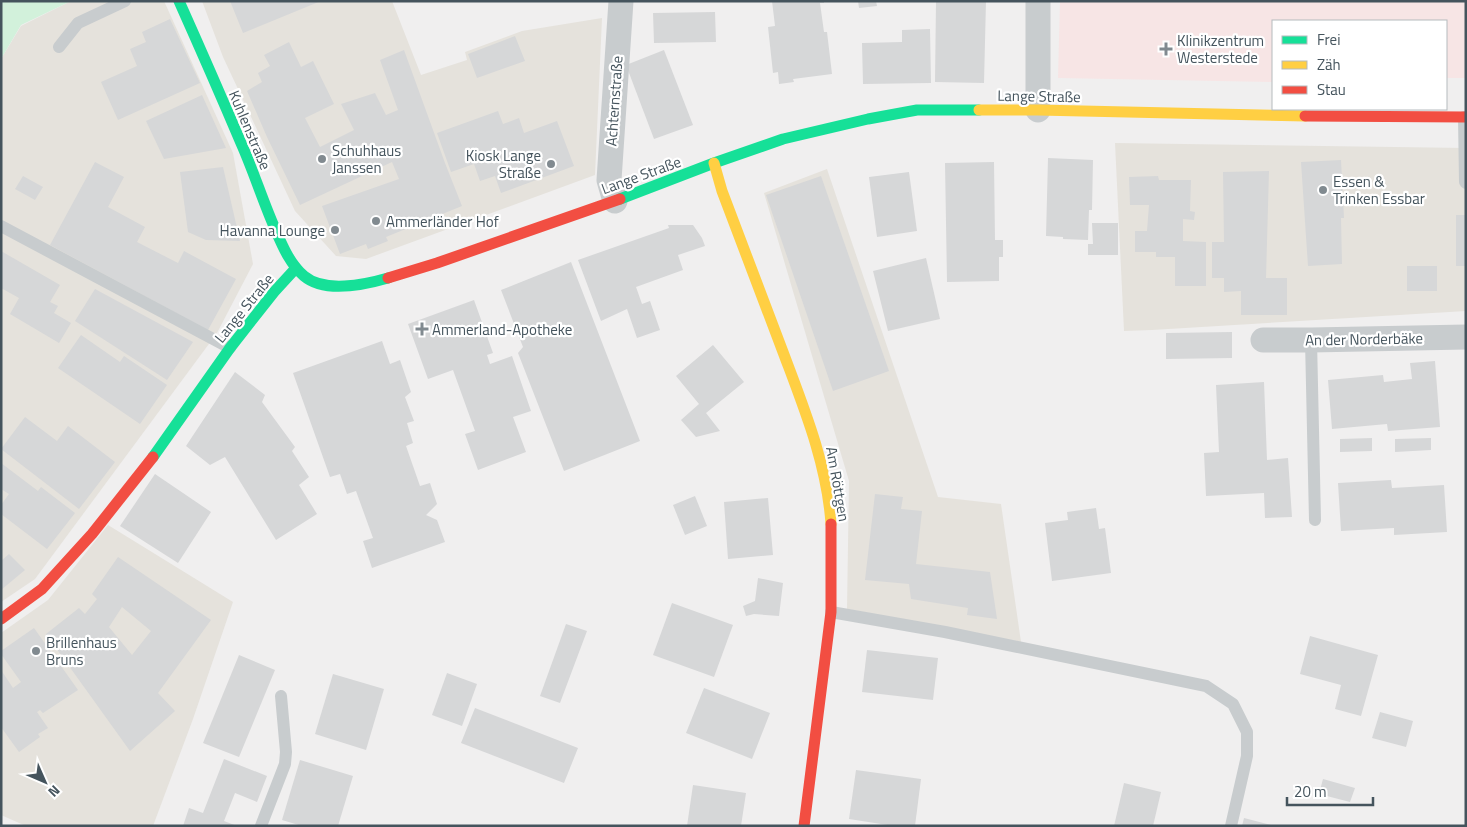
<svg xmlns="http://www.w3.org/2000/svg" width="1467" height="827" font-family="'Titillium Web',sans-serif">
<rect width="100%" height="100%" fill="#f0efef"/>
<g fill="#e5e2dc">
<path d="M 71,1 L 164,1 L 233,153 L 253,264 L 217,333 L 35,579 L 1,602 L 1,59 L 21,26 Z"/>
<path d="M 202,1 L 392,1 L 421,75 L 467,60 L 465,52 L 522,31 L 602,18 L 595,175 L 366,259 L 336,256 L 295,211 L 223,57 Z"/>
<path d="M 1115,143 L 1466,148 L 1466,311 L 1152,330 L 1124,331 Z"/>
<path d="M 827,169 L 938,497 L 1001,504 L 1021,642 L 847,609 L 849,481 L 764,193 Z"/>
<path d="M 108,525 L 233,602 L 193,719 L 153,826 L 26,826 L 1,815 L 1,633 L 48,600 Z"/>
</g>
<path fill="#f7e5e5" d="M 1060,1 L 1466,1 L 1466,78 L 1446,78 L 1446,21 L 1273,21 L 1273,82 L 1058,78 Z"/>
<path fill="#d2f1db" d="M 1,1 L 71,1 L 21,25 L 1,59 Z"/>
<g fill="#d6d7d8" fill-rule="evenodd">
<path d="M 230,1 L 321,1 L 243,33 Z"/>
<path d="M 772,1 L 824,1 L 824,3 L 820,3 L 824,32 L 827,32 L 832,74 L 793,79 L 794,82 L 779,84 L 778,72 L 773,73 L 768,27 L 775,26 Z"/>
<path d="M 858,1 L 876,1 L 877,6 L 859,8 Z"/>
<path d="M 936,1 L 986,1 L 984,83 L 935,82 Z"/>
<path d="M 715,12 L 716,42 L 654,43 L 653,13 Z"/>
<path d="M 170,19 L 200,83 L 118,120 L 101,82 L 137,66 L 130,49 L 146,42 L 142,32 Z"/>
<path d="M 930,29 L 931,83 L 863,84 L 862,43 L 902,42 L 902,30 Z"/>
<path d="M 515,36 L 525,61 L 477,78 L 468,54 Z"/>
<path d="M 289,42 L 301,67 L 313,61 L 334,104 L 305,118 L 320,147 L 354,130 L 341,104 L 375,93 L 386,115 L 398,110 L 380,60 L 404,50 L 445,163 L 462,206 L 386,237 L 388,241 L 368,249 L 366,244 L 340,254 L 322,206 L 399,179 L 392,162 L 300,205 L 267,137 L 247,91 L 262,82 L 258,73 L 270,66 L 264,55 Z"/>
<path d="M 664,50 L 693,125 L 654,139 L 626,65 Z"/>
<path d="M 202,95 L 226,148 L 164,159 L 146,121 Z"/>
<path d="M 498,111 L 503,124 L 519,118 L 524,133 L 557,121 L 574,166 L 501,193 L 495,176 L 480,181 L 474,164 L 451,172 L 437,133 Z"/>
<path d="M 1048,158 L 1093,160 L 1092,210 L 1089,210 L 1088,240 L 1063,239 L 1063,237 L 1046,236 Z"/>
<path d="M 1341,160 L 1344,218 L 1341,218 L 1342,264 L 1308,266 L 1301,162 Z"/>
<path d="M 95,162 L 124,177 L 108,207 L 145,227 L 137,242 L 178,263 L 184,251 L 236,279 L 208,330 L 50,245 Z"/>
<path d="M 994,162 L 995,240 L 1003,240 L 1003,257 L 999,257 L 999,281 L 947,282 L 945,163 Z"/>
<path d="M 223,167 L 240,241 L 206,240 L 188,232 L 180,172 Z"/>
<path d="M 1269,171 L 1266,278 L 1287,278 L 1287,315 L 1241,315 L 1241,291 L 1224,292 L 1224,278 L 1212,278 L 1212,242 L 1224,242 L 1223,172 Z"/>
<path d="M 909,172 L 917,231 L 877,237 L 869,177 Z"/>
<path d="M 23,176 L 43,187 L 35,200 L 15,189 Z"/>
<path d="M 821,176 L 889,371 L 833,391 L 766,195 Z"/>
<path d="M 1158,176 L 1159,180 L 1191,180 L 1190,211 L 1195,212 L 1194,220 L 1183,219 L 1183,241 L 1206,242 L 1206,286 L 1175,286 L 1175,257 L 1156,257 L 1156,252 L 1135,252 L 1135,231 L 1147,231 L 1149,205 L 1130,205 L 1129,177 Z"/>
<rect x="1456" y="215" width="10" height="51"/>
<path d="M 1092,223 L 1118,223 L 1118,255 L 1088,255 L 1088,244 L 1093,244 Z"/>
<path d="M 668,225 L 693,225 L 702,238 L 705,246 L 678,255 L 683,270 L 636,287 L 642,304 L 650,301 L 660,330 L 637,338 L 627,309 L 601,321 L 578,260 L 669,228 Z"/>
<path d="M 1,251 L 60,285 L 50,302 L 58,306 L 54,313 L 71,323 L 59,343 L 10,314 L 19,298 L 1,288 Z"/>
<path d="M 926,258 L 940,319 L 888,331 L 873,271 Z"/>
<path d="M 571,262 L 640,441 L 564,471 L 518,353 L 523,347 L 501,290 Z"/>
<rect x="1407" y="266" width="30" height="25"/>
<path d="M 95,289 L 193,342 L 167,380 L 75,321 Z"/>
<path d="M 474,300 L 493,353 L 487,355 L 490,364 L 512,356 L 531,411 L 513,417 L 526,452 L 478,470 L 465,434 L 475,431 L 453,370 L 428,379 L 408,324 Z"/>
<path d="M 1232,332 L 1232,358 L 1166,359 L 1166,333 Z"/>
<path d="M 81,335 L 120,362 L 124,356 L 167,385 L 140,424 L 58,368 Z"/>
<path d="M 382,341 L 390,364 L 400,360 L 411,392 L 405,397 L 414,421 L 407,423 L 413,443 L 406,446 L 420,486 L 430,483 L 437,504 L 426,515 L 437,520 L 445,542 L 372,568 L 363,541 L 373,538 L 356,491 L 347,494 L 340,474 L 330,477 L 293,373 Z"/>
<path d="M 713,345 L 744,382 L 706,413 L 720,431 L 696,437 L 681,420 L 699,404 L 676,376 Z"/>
<path d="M 1435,361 L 1440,427 L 1388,431 L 1387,424 L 1332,429 L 1328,380 L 1383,375 L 1384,382 L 1412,379 L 1410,363 Z"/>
<path d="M 235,372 L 265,395 L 262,402 L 295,447 L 292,451 L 309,477 L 299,485 L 317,514 L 276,540 L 225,457 L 210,465 L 186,446 Z"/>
<path d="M 1264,382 L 1267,460 L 1288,458 L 1292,517 L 1265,518 L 1264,493 L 1206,496 L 1204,453 L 1219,452 L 1216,385 Z"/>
<path d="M 25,417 L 57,441 L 68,426 L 115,462 L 79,509 L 1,449 Z"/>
<path d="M 1372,438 L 1372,451 L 1340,452 L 1340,439 Z"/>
<path d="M 1431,438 L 1431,450 L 1395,452 L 1395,439 Z"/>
<path d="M 1,463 L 38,491 L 41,487 L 75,513 L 47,549 L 1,514 L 1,505 L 9,494 L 1,489 Z"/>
<path d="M 155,474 L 211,512 L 178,563 L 120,526 Z"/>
<path d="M 1391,480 L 1392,488 L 1444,485 L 1447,532 L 1394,535 L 1394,528 L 1341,531 L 1338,483 Z"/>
<path d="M 875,494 L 903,497 L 901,509 L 922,511 L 916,564 L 990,572 L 997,619 L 967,615 L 968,608 L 911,599 L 909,584 L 865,580 Z"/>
<path d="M 695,496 L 707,526 L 685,535 L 673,505 Z"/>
<path d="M 768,498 L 773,555 L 728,559 L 724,502 Z"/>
<path d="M 1096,508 L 1099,529 L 1105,528 L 1111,573 L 1052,581 L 1045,523 L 1068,520 L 1067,512 Z"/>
<path d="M 9,554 L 25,570 L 1,590 L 1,561 Z"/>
<path d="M 118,557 L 211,620 L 158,693 L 175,711 L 130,751 L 46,634 L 79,608 L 85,614 L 97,599 L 92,594 ZM 122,607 L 151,631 L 132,655 L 109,627 Z"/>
<path d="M 758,578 L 783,583 L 779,616 L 754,614 L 746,616 L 743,606 L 755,601 Z"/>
<path d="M 672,603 L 733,625 L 714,677 L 653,655 Z"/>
<path d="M 566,624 L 587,631 L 560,703 L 540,696 Z"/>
<path d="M 34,628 L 78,690 L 43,713 L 40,710 L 37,712 L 48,728 L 38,734 L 40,737 L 19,752 L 1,727 L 1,670 L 13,688 L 21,682 L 1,654 L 1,651 Z"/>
<path d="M 1310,636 L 1378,655 L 1361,716 L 1335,709 L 1341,685 L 1300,674 Z"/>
<path d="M 867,650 L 938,658 L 933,700 L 862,692 Z"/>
<path d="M 239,655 L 275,670 L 239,757 L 203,743 Z"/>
<path d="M 447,673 L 477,684 L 462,726 L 432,715 Z"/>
<path d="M 333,674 L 384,689 L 366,750 L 315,734 Z"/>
<path d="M 704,688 L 770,713 L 752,759 L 686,733 Z"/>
<path d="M 475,708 L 578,748 L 564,783 L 461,743 Z"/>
<path d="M 1380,712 L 1413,721 L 1406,747 L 1372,738 Z"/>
<path d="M 224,759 L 267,776 L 257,802 L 235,793 L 224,821 L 237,826 L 183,826 L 189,808 L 203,813 Z"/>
<path d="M 300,760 L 353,776 L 338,826 L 302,826 L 282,820 Z"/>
<path d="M 856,770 L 921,779 L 915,826 L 894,826 L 849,819 Z"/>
<path d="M 1323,779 L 1355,788 L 1350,802 L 1319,794 Z"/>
<path d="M 1124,783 L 1161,792 L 1153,826 L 1114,826 Z"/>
<path d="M 693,785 L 746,793 L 741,826 L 687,826 Z"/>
<path d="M 1244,818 L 1271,825 L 1271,826 L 1242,826 Z"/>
</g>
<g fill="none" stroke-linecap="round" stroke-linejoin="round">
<g stroke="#c8ccce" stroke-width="12">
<path d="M 59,47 L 78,23 L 125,1"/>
<path d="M 1464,117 L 1465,182 L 1466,183"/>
<path d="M 1,226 L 230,348"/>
<path d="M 1311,340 L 1315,520"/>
<path d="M 831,612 L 945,632 L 1206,686 L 1233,704 L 1247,732 L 1247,756 L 1231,826"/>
<path d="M 261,826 L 285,764 L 286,752 L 281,696"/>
</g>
<g stroke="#c8ccce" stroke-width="25">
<path d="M 1038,110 L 1038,1"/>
<path d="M 615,201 L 609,180 L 621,1"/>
<path d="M 1263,340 L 1311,340 L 1466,337"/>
</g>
<g stroke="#16e098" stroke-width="11">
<path d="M 179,1 C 200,48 221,96 241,143 C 254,172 263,202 276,231 C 283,247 290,264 304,276 C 324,293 364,285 388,278"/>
<path d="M 620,199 L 714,163 L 783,139 L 868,119 L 917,110 L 979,110"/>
<path d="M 153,457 L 230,348 L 274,292 L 296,268"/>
</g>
<g stroke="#ffcf43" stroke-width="11">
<path d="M 979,110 L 1038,110 L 1305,116"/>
<path d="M 714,163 L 722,191 C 742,245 763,298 783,352 C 804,408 827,464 831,524"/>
</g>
<g stroke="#f24e42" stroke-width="11">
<path d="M 1305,116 L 1466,117"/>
<path d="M 388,278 L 437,263 L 620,199"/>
<path d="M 1,619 L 42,589 L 92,534 L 153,457"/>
<path d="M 804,826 L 831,612 L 831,524"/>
</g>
</g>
<g fill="#818a90" stroke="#fff" stroke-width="2">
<path d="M1163.5 41.5h5v5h5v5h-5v5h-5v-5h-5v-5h5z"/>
<circle cx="322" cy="159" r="5"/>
<circle cx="551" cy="164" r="5"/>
<circle cx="1323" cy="190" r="5"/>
<circle cx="376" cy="221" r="5"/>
<circle cx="335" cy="230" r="5"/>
<path d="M419.5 321.5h5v5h5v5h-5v5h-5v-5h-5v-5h5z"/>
<circle cx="36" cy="651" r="5"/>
</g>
<g text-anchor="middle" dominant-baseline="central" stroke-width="4.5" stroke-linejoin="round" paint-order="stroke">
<g font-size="15" fill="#45545d" stroke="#fff" text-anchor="start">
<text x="1177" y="40">Klinikzentrum<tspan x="1177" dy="17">Westerstede</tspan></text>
<text x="332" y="150">Schuhhaus<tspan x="332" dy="17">Janssen</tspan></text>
<text x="541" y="155" text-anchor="end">Kiosk Lange<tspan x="541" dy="17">Straße</tspan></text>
<text x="1333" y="181">Essen &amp;<tspan x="1333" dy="17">Trinken Essbar</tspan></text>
<text x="386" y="221">Ammerländer Hof</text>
<text x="325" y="230" text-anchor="end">Havanna Lounge</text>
<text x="432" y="329">Ammerland-Apotheke</text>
<text x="46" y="642">Brillenhaus<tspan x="46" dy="17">Bruns</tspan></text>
</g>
<g font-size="15" fill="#45545d" stroke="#fff">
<text transform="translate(1039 96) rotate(1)">Lange Straße</text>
<text transform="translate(614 101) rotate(-86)">Achternstraße</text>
<text transform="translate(250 130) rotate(67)">Kuhlenstraße</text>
<text transform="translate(641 175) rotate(-20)">Lange Straße</text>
<text transform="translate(244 308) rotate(-51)">Lange Straße</text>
<text transform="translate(1364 339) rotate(-1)">An der Norderbäke</text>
<text transform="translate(838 484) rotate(80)">Am Röttgen</text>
</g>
</g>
<rect width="1467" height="827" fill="none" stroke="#45545d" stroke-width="5"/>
<rect x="1272" y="20" width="175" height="90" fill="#ffffff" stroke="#b5bbbe"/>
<rect x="1282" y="36" width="25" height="8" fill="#16e098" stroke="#b5bbbe"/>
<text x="1317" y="45" font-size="15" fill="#45545d">Frei</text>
<rect x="1282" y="61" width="25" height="8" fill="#ffcf43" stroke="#b5bbbe"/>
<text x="1317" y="70" font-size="15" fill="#45545d">Zäh</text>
<rect x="1282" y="86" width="25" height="8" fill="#f24e42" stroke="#b5bbbe"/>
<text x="1317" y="95" font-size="15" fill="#45545d">Stau</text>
<g transform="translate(45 782) rotate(135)" stroke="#ffffff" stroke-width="4" paint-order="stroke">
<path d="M0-4L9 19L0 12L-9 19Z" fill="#45545d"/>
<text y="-8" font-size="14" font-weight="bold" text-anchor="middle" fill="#45545d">N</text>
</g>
<path d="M1287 797v8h86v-8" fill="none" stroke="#45545d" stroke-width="2.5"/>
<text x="1294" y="797" font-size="15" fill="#45545d" stroke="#ffffff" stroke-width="4" paint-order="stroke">20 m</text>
</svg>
